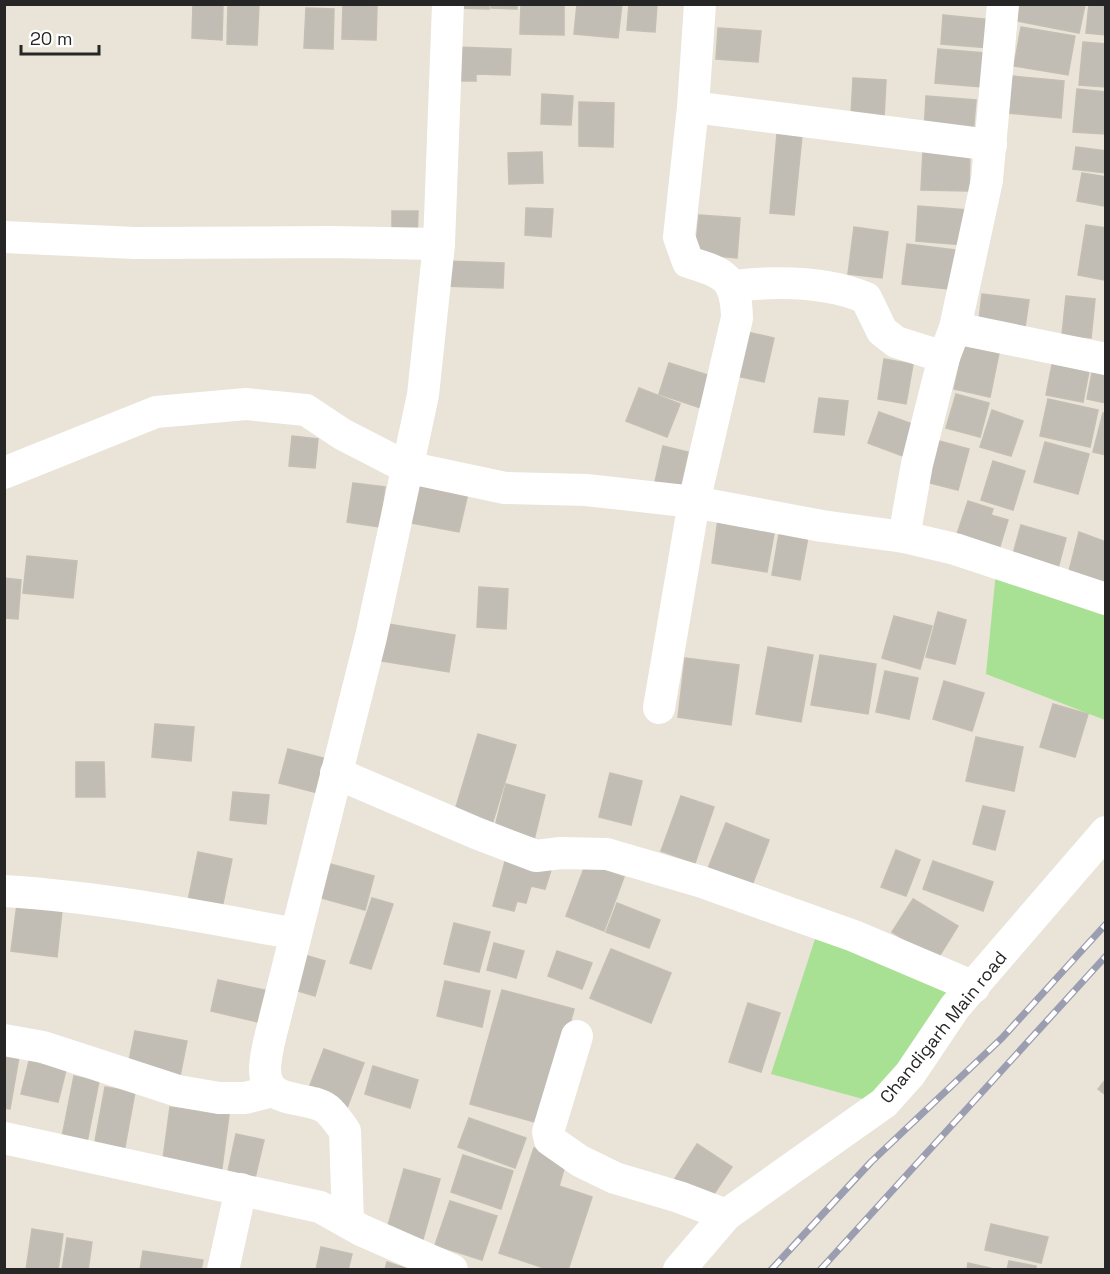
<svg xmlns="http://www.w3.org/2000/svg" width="1110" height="1274" font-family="'Space Grotesk',sans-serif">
<rect width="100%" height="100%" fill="#e9e3d8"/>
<g fill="#a8e094">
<path d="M 996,572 L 1105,605 L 1105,720 L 986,674 Z"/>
<path d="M 817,933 L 957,988 L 874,1102 L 771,1074 Z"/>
</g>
<g fill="#c1bdb5" stroke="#c4bfb2" stroke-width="1.5">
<path d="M 193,4 L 223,4 L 222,40 L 192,38 Z"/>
<path d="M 228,4 L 259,4 L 257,45 L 227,44 Z"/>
<path d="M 456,4 L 489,4 L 489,9 L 456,8 Z"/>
<path d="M 491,4 L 517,4 L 517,9 L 491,8 Z"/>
<path d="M 521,4 L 564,5 L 564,35 L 520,34 Z"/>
<path d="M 577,4 L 622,4 L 618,38 L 574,34 Z"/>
<path d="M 629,4 L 657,4 L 655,32 L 627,30 Z"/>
<path d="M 1020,4 L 1085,5 L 1079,33 L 1017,21 Z"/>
<path d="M 1089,4 L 1106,4 L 1106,35 L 1086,33 Z"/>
<path d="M 343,5 L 377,6 L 376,40 L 342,39 Z"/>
<path d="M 306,8 L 334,9 L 333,49 L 304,48 Z"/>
<path d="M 943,15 L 993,20 L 990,48 L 941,44 Z"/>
<path d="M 1021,27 L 1075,36 L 1068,75 L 1014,66 Z"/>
<path d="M 718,28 L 761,31 L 758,62 L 716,59 Z"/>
<path d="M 1083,42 L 1106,44 L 1106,87 L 1079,85 Z"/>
<path d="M 456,47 L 511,49 L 510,75 L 476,74 L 476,81 L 450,81 Z"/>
<path d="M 938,49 L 985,53 L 982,87 L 935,83 Z"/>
<path d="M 1012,76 L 1064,81 L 1061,118 L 1008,113 Z"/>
<path d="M 853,78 L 886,80 L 884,118 L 851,116 Z"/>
<path d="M 1077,89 L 1106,92 L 1106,134 L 1073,132 Z"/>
<path d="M 542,94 L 573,96 L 571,125 L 541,124 Z"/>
<path d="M 926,96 L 976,100 L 973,136 L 924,132 Z"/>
<path d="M 579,102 L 614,103 L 613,147 L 579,146 Z"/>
<path d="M 777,134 L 802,136 L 794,215 L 770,213 Z"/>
<path d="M 1076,147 L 1106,151 L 1106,173 L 1073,169 Z"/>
<path d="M 923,151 L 970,152 L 969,191 L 921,190 Z"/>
<path d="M 542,152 L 543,183 L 509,184 L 508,153 Z"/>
<path d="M 1082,173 L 1106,177 L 1105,206 L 1077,201 Z"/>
<path d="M 918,206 L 968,210 L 965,245 L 916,241 Z"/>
<path d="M 526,208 L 553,209 L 551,237 L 525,235 Z"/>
<path d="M 392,211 L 418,211 L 417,242 L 392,241 Z"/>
<path d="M 699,215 L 740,218 L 737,258 L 695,254 Z"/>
<path d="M 1086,225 L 1106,228 L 1105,280 L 1078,275 Z"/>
<path d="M 854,227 L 888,232 L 882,278 L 848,274 Z"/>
<path d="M 907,244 L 963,251 L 958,290 L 902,284 Z"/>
<path d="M 443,261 L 504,263 L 503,288 L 442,286 Z"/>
<path d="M 982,294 L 1029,300 L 1024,334 L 978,328 Z"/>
<path d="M 1066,296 L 1095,299 L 1091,338 L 1062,335 Z"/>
<path d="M 742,331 L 774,338 L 764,382 L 732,375 Z"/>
<path d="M 964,345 L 999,353 L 990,397 L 954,389 Z"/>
<path d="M 884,359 L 913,364 L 906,404 L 878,399 Z"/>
<path d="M 1053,360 L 1090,366 L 1083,402 L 1046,395 Z"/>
<path d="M 1094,362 L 1106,364 L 1106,403 L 1087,399 Z"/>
<path d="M 669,363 L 711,376 L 701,408 L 659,394 Z"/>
<path d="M 639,388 L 680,404 L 667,437 L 626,421 Z"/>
<path d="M 956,394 L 989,403 L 980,437 L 946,428 Z"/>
<path d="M 819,398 L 848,401 L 844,435 L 814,432 Z"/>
<path d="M 1048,399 L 1098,410 L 1090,447 L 1040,436 Z"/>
<path d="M 992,410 L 1023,421 L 1011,456 L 980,447 Z"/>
<path d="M 879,412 L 915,425 L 903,456 L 868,443 Z"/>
<path d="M 1103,413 L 1106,413 L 1106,455 L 1093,452 Z"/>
<path d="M 292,436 L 318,439 L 315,468 L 289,466 Z"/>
<path d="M 932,439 L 969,449 L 958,490 L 922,481 Z"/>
<path d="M 1045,442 L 1089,454 L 1078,494 L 1034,482 Z"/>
<path d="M 663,446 L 688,452 L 681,487 L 655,482 Z"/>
<path d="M 993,461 L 1025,471 L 1013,510 L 981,500 Z"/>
<path d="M 353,483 L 385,487 L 379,527 L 347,522 Z"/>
<path d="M 419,484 L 468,493 L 459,532 L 411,523 Z"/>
<path d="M 968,501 L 993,509 L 991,515 L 1008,520 L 997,556 L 954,543 Z"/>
<path d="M 718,519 L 775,528 L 767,572 L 712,563 Z"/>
<path d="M 1021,525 L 1066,538 L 1057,572 L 1011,561 Z"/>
<path d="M 780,528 L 809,532 L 800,580 L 772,575 Z"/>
<path d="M 1079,532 L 1106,542 L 1105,587 L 1067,579 Z"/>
<path d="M 27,556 L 77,561 L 73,598 L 23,593 Z"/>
<path d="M 4,578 L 21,580 L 18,619 L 4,618 Z"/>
<path d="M 479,587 L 508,589 L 506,629 L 477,627 Z"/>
<path d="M 938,612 L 966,620 L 955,664 L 926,657 Z"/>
<path d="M 894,616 L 932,626 L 920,669 L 882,658 Z"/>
<path d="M 382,623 L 455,635 L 449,672 L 375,660 Z"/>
<path d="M 768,647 L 813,655 L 801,722 L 756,714 Z"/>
<path d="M 820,655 L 876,664 L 868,714 L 811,705 Z"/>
<path d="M 685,658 L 739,665 L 731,725 L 678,717 Z"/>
<path d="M 885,671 L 918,678 L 909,719 L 876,712 Z"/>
<path d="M 944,681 L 984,693 L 972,731 L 933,719 Z"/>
<path d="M 1053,704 L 1088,714 L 1075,757 L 1040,747 Z"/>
<path d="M 155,724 L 194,727 L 191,761 L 152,757 Z"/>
<path d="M 478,734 L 516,745 L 491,828 L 453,817 Z"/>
<path d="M 976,737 L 1023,747 L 1014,791 L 966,781 Z"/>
<path d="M 288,749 L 335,761 L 326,795 L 279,783 Z"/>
<path d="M 76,762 L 104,762 L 105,797 L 76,797 Z"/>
<path d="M 610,773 L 642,781 L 631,825 L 599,817 Z"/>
<path d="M 506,784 L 545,795 L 532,848 L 492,838 Z"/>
<path d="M 233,792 L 269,795 L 266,824 L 230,820 Z"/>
<path d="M 681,796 L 714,807 L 695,863 L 661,851 Z"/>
<path d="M 983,806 L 1005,811 L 995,850 L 973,844 Z"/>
<path d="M 726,823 L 769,840 L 751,888 L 707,871 Z"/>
<path d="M 896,850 L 920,860 L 906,896 L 881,887 Z"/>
<path d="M 198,852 L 232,859 L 222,908 L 188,901 Z"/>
<path d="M 506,858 L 551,870 L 545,889 L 531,886 L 526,903 L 517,901 L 514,911 L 493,906 Z"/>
<path d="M 933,861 L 993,882 L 983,911 L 923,889 Z"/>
<path d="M 327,863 L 374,876 L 365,910 L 318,897 Z"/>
<path d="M 586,863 L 624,877 L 604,931 L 566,916 Z"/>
<path d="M 18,896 L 63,901 L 57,957 L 11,951 Z"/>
<path d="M 372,898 L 393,904 L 371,969 L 350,963 Z"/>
<path d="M 913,899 L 958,926 L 937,960 L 892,932 Z"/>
<path d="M 617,903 L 660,920 L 649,948 L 606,932 Z"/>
<path d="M 454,923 L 490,932 L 479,972 L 444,964 Z"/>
<path d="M 494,943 L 524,951 L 516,978 L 487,970 Z"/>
<path d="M 611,949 L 671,973 L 651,1023 L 590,998 Z"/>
<path d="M 557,951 L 592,963 L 582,989 L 548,976 Z"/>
<path d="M 298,953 L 325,961 L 315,996 L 288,988 Z"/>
<path d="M 218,980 L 269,991 L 262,1023 L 211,1011 Z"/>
<path d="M 445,981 L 490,991 L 482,1027 L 437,1016 Z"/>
<path d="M 502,990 L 574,1009 L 542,1124 L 470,1104 Z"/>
<path d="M 748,1003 L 780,1013 L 761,1072 L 729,1062 Z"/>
<path d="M 135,1031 L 187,1041 L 179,1081 L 127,1071 Z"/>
<path d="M 324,1049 L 364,1063 L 347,1108 L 307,1093 Z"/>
<path d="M 4,1055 L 19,1057 L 10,1109 L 4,1108 Z"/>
<path d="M 29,1061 L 66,1070 L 58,1102 L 21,1094 Z"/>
<path d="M 373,1066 L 418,1080 L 410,1108 L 365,1094 Z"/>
<path d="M 74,1076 L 99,1081 L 87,1142 L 62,1137 Z"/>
<path d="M 1106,1079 L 1106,1095 L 1098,1089 Z"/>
<path d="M 105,1087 L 135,1092 L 124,1152 L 94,1147 Z"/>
<path d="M 170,1107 L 229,1115 L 221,1175 L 162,1166 Z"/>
<path d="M 469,1118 L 526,1138 L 515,1168 L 458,1147 Z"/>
<path d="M 236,1134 L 264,1140 L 254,1182 L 227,1176 Z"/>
<path d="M 697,1144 L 732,1167 L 708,1203 L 674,1180 Z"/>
<path d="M 534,1148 L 567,1159 L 559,1186 L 592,1197 L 568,1270 L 550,1270 L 499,1253 Z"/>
<path d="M 463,1155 L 513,1171 L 501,1209 L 451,1192 Z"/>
<path d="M 404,1169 L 440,1179 L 421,1246 L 385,1236 Z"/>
<path d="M 450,1201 L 497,1216 L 482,1260 L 435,1245 Z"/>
<path d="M 991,1224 L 1048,1237 L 1041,1263 L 985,1250 Z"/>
<path d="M 32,1229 L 63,1234 L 58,1270 L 26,1270 Z"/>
<path d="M 67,1238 L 92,1242 L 88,1270 L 62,1270 Z"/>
<path d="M 321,1247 L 352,1254 L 348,1270 L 316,1270 Z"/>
<path d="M 143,1251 L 203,1260 L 201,1270 L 140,1270 Z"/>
<path d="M 1009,1261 L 1036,1266 L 1036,1270 L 1007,1270 Z"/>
<path d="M 387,1262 L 411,1270 L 385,1270 Z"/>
<path d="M 968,1263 L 998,1270 L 967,1270 Z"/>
</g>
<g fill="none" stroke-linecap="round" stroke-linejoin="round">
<g stroke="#fff" stroke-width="32">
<path d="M 700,4 L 693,107 L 679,237 L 688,262 C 725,273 736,278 737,318 L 694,502 L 822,526 L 904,537 L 955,549 L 1106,599"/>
<path d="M 693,107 L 991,145"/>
<path d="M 4,237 L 135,243 L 331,242 L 439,244"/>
<path d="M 733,286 C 777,281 826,281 866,298 L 882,331 L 896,342 L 944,357"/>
<path d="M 955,328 L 1106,359"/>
<path d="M 4,473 L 156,412 L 246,404 L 306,410 L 342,434 L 406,467 L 505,488 L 586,490 L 694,502 L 659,708"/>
<path d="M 904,537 L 917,464 L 944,357 L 955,328 L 987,180 L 1003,4"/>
<path d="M 336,773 L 476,833 L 536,856 L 561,853 L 607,854 L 702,882 L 854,936 L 974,987"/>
<path d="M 4,891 C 103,897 199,916 296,934"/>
<path d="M 577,1036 L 548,1132 L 550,1140 L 580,1161 L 615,1178 L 679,1197 L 726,1215"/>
<path d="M 4,1040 L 43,1047 L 178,1091 L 219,1098 L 245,1098 L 273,1091"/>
<path d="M 4,1138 L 320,1207 L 361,1230 L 452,1270"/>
<path d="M 348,1222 L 345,1131 C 339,1123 334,1115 327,1109 C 306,1094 266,1107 265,1070 C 265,1053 271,1035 275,1018 L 371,637 L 423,395 L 439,244 L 448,4"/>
<path d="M 223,1270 L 241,1189"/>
<path d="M 679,1270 L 726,1215 L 884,1103 L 910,1074 L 955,1007 L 1106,832"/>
</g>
<g stroke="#9b9db1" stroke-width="7">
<g id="rail">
<path d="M 771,1270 L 871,1162 L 1002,1038 L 1106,924"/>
<path d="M 820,1270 L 1106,956"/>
</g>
</g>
<use href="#rail" stroke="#fff" stroke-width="4.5" stroke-dasharray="14" stroke-linecap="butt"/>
</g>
<g text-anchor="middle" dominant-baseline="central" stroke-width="5" stroke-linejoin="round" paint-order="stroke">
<g font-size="18" fill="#262626" stroke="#fff">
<text transform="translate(943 1027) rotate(-51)">Chandigarh Main road</text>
</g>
</g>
<rect width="1110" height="1274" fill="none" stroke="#262626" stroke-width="12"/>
<path d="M21 45v9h78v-9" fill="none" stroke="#262626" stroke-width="3"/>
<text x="30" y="45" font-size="18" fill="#262626" stroke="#ffffff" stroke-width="4.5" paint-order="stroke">20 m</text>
</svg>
